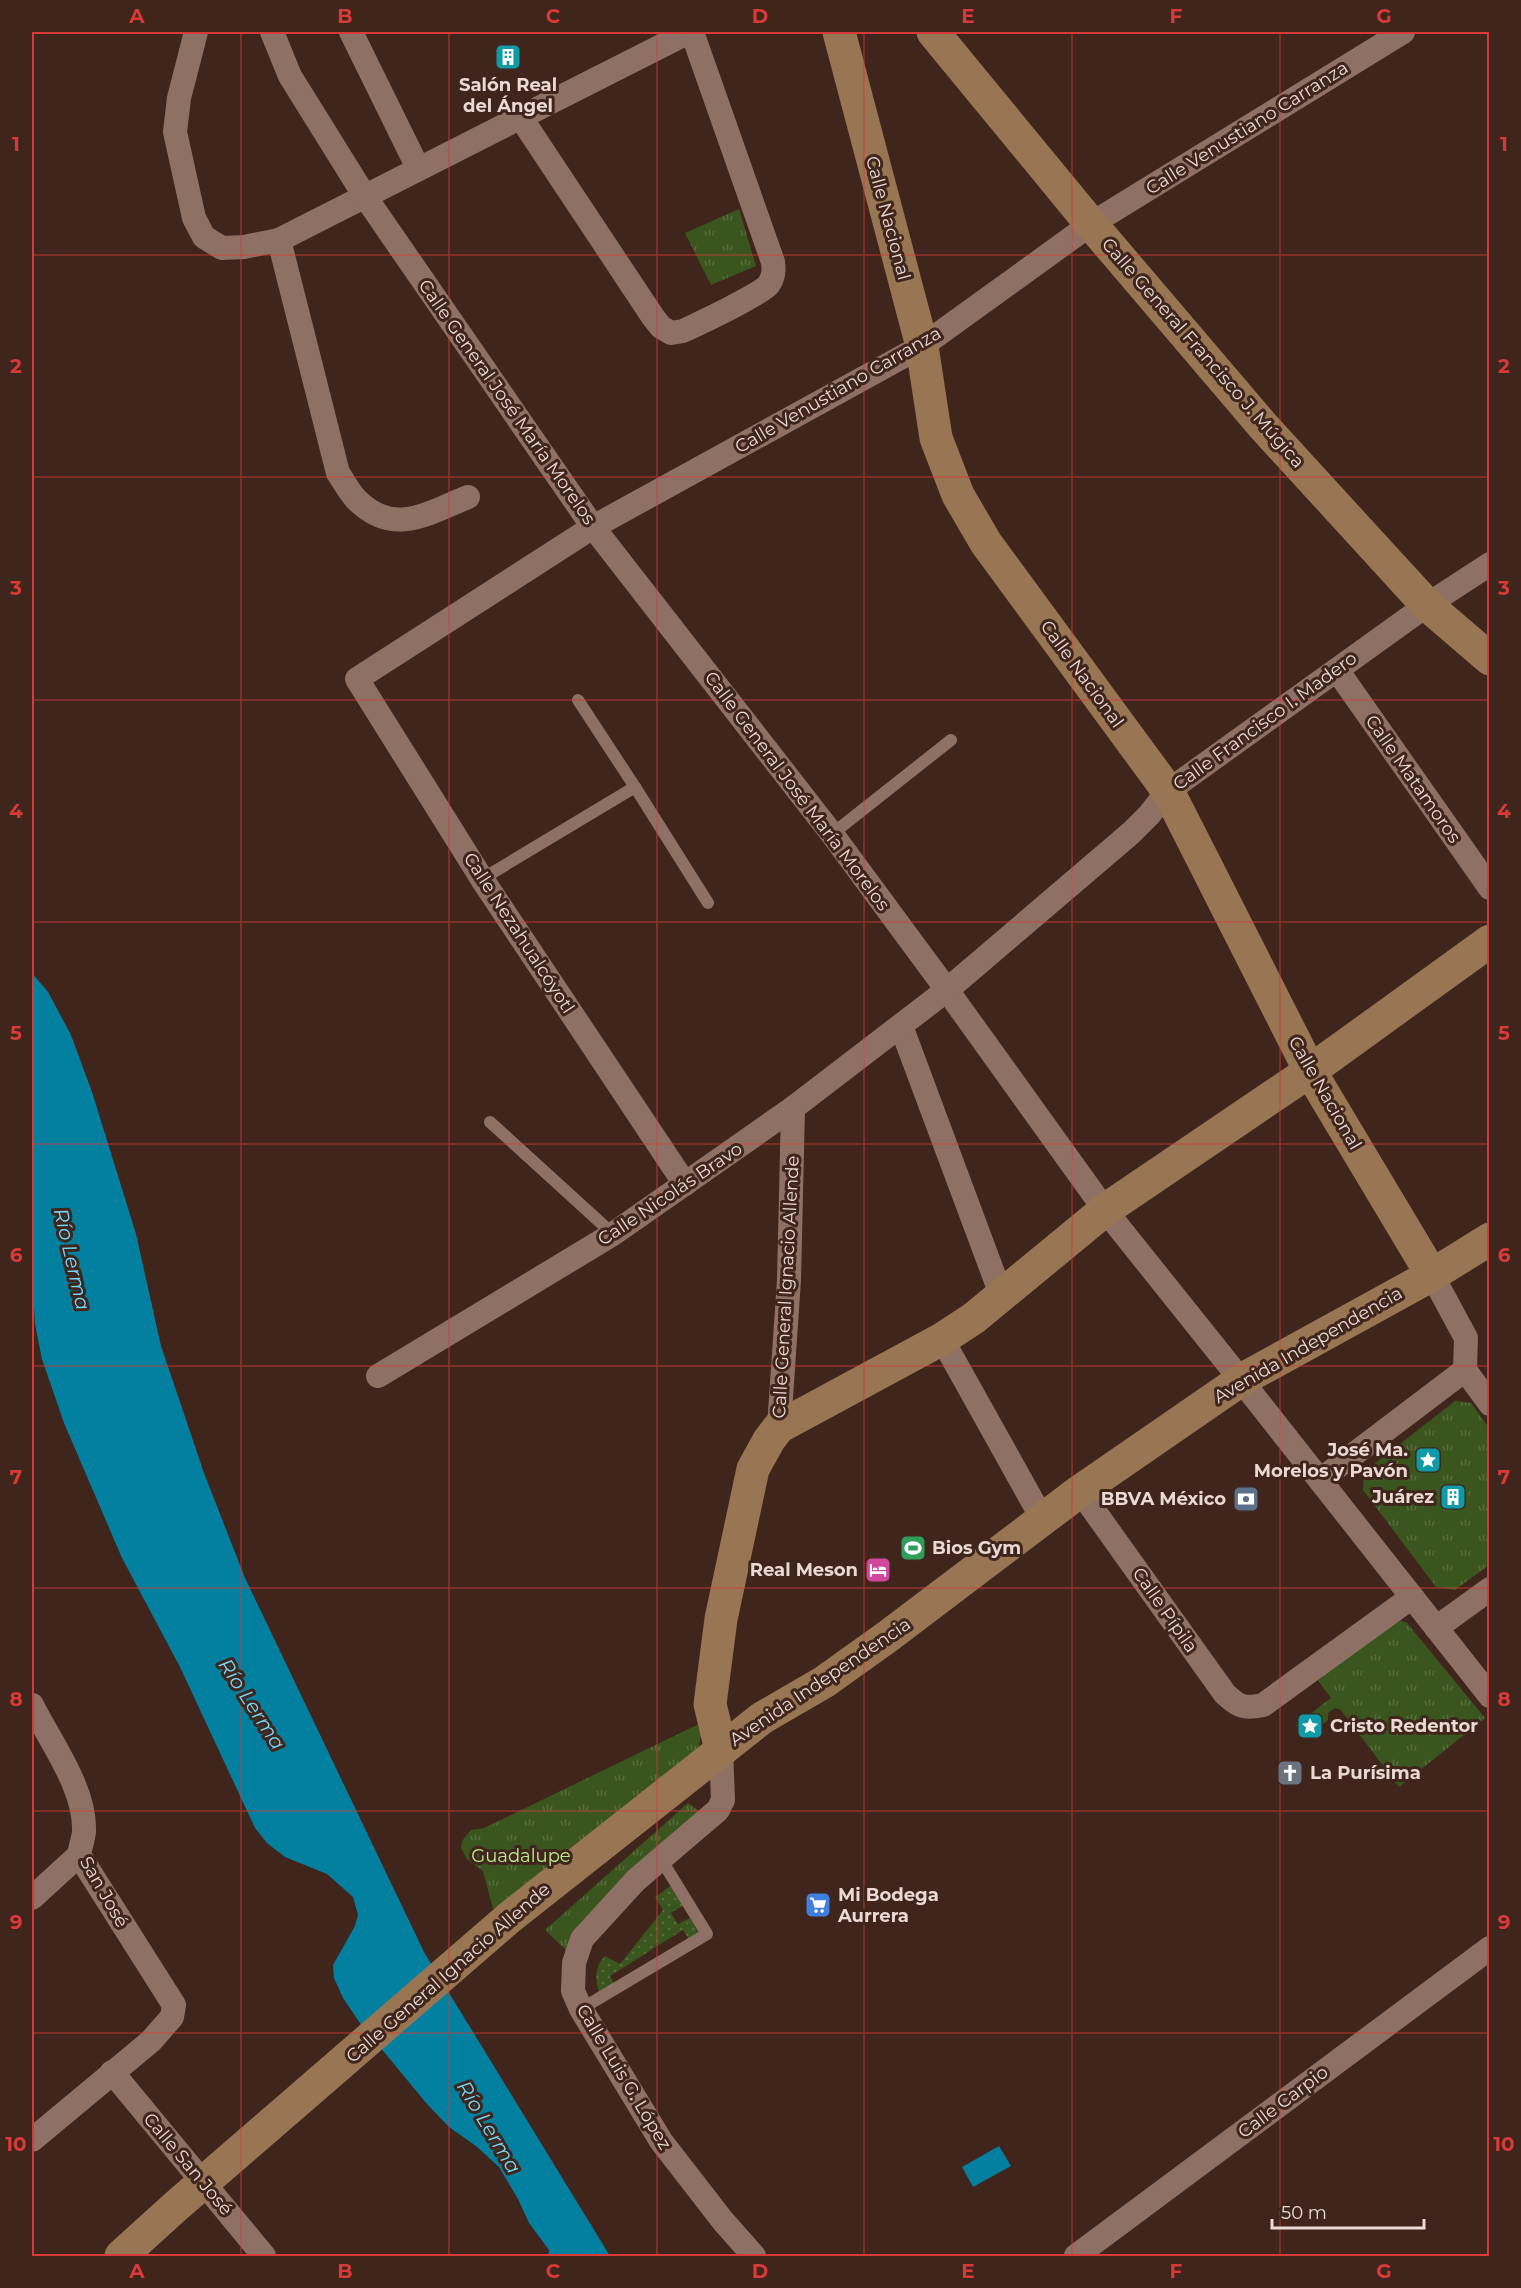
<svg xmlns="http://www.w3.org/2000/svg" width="1521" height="2288" font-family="Montserrat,sans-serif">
<defs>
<pattern id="park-tufts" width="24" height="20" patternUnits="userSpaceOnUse" patternTransform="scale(1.5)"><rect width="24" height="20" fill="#3a551e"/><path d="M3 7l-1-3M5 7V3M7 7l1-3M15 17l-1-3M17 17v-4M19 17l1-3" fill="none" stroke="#576d3e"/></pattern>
<pattern id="garden-dots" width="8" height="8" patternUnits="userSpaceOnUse" patternTransform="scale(1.5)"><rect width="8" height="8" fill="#3a551e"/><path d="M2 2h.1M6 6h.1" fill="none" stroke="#576d3e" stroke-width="1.8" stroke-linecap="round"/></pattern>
</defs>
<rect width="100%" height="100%" fill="#3f251c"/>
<g fill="url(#park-tufts)">
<path d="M 739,209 L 756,266 L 711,285 L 685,233 Z"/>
<path d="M 1455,1401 L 1471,1403 L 1489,1428 L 1489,1565 L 1455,1590 L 1436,1587 L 1363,1490 L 1364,1472 Z"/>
<path d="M 1396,1619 L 1407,1623 L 1485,1718 L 1399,1787 L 1341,1710 L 1335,1708 L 1328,1713 L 1328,1720 L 1305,1738 L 1296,1725 L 1331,1698 L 1316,1678 Z"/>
<path d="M 703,1722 L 698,1753 L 513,1915 L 493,1909 L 483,1871 L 467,1859 L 461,1848 L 462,1841 L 471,1830 L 484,1828 Z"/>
<path d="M 688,1803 L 704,1815 L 569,1953 L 545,1930 Z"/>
</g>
<path fill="url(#garden-dots)" d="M 672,1885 L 684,1905 L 671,1913 L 678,1924 L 690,1918 L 700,1935 L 690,1941 L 683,1930 L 610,1976 L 618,1991 L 602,2000 C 596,1985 592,1969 605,1956 L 620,1964 L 663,1910 L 655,1897 Z"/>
<g fill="#03809f">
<path d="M 32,973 L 48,992 L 71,1035 L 92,1092 L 136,1234 L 161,1346 L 204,1473 L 245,1578 L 424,1952 L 610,2256 L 548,2256 L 549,2250 L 529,2223 L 518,2199 L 499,2167 L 476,2146 L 449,2127 L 427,2104 L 360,2023 L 343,1998 L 334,1978 L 333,1965 L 355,1926 L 358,1915 L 353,1897 L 327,1874 L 285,1857 L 267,1843 L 255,1828 L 180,1667 L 122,1558 L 64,1423 L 42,1359 L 35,1324 L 32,1274 Z"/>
<path d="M 999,2146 L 1011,2166 L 973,2187 L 962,2167 Z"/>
</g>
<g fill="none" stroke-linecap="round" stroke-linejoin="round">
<g stroke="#8f7065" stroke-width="12">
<path d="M 578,700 L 635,787"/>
<path d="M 832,834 L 951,740"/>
<path d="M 482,879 L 635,787 L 708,903"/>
<path d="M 490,1122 L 613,1234"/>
<path d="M 581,2009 L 707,1934 L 661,1859"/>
</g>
<g stroke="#8f7065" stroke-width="24">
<path d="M 196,32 L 179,98 L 175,132 L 194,218 L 204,237 L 222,248 L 244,247 L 279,240 L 689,32"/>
<path d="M 272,32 L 290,76 L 364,195 L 593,527 L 832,834 L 947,990 L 1105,1210 L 1241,1380 L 1490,1696"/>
<path d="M 351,32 L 418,168"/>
<path d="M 521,118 L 653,317 L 661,327 L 671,333 L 683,331 C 698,324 762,294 769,284 C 774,276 774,270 773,262 L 692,32"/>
<path d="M 279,240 L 338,473 C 345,483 351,496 360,503 C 396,536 430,512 468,497"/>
<path d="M 1337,670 L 1490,888"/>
<path d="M 901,1026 L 1002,1297"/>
<path d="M 685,1184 L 482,879 L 357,679 L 593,527 L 922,346 L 1091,224 L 1403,32"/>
<path d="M 1432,1275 L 1466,1338 L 1465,1370 L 1490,1404"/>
<path d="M 942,1339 L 1043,1520"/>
<path d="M 378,1376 L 613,1234 L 793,1108 L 947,990 L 1131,833 L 1149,815 L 1168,791 L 1427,605 L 1490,564"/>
<path d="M 779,1427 L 789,1280 L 793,1108"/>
<path d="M 1320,1480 L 1465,1370"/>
<path d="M 1080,1491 L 1225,1694 C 1239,1707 1244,1709 1263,1705 L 1412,1597"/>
<path d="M 1436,1628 L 1490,1589"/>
<path d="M 32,1705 C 51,1743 86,1789 84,1832 C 83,1840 80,1848 79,1855 L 174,2005 L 172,2017 L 151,2041 L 32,2140"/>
<path d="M 721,1750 L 723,1800 L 718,1810 L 636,1880 L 582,1939 L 574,1963 L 573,1991 L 581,2009 L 661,2141 L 723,2221 L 754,2256"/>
<path d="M 32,1898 L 79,1855"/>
<path d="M 112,2072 L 264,2256"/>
<path d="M 1076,2256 L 1490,1948"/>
</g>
<g stroke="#987553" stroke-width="33">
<path d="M 839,32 L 922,346 L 936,438 L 958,495 L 986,543 L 1168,791 L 1310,1071 L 1432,1275"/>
<path d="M 933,32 L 1091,224 L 1264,427 L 1427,605 L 1490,659"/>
<path d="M 721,1750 L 710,1704 L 721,1619 L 753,1469 L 769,1440 L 779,1427 L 942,1339 L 974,1318 L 1105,1210 L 1310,1071 L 1490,941"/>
<path d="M 121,2256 L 175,2207 L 510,1917 L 762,1718 L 824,1682 L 887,1637 L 1080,1491 L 1241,1380 L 1432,1275 L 1490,1239"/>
</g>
</g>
<path fill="none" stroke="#d83a39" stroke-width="1.5" stroke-opacity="0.55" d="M 241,32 L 241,2256M 449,32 L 449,2256M 657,32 L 657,2256M 864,32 L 864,2256M 1072,32 L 1072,2256M 1280,32 L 1280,2256M 32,255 L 1490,255M 32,477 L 1490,477M 32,700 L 1490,700M 32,922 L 1490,922M 32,1144 L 1490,1144M 32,1366 L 1490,1366M 32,1588 L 1490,1588M 32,1811 L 1490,1811M 32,2033 L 1490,2033"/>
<defs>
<g id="building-square" transform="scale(1.35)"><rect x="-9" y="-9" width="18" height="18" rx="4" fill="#0f9aa8" stroke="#3f251c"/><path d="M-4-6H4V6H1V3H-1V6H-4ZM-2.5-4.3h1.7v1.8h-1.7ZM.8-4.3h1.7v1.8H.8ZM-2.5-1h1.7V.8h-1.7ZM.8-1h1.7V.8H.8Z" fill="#fff"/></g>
<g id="sight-square" transform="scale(1.35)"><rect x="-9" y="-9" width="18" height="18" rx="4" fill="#0f9aa8" stroke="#3f251c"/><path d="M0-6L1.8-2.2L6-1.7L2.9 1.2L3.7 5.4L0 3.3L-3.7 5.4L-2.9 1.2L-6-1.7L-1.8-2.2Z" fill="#fff"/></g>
<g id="bank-square" transform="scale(1.35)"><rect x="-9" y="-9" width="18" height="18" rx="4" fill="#5c6f8a" stroke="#3f251c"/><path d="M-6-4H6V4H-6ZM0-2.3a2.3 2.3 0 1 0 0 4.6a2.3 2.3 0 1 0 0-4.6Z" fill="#fff"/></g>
<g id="stadium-square" transform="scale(1.35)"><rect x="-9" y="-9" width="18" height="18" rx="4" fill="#2e9e5b" stroke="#3f251c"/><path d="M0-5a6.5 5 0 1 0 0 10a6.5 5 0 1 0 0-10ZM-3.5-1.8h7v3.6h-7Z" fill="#fff"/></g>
<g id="hotel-square" transform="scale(1.35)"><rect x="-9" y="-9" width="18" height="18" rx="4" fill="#d1479c" stroke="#3f251c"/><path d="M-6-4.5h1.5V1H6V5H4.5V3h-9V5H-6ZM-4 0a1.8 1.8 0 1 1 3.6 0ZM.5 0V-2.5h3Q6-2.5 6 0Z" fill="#fff"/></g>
<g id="church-square" transform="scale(1.35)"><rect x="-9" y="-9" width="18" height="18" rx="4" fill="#6b7280" stroke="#3f251c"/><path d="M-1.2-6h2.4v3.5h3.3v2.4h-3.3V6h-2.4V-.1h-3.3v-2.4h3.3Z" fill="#fff"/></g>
<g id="supermarket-square" transform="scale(1.35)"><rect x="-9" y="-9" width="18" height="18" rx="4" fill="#3f7fe0" stroke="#3f251c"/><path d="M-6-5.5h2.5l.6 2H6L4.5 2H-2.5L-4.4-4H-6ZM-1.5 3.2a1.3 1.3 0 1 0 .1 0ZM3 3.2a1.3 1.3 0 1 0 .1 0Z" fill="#fff"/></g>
</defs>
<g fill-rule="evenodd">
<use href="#building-square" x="508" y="57"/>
<use href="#sight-square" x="1428" y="1460"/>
<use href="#building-square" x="1453" y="1497"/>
<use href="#bank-square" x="1246" y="1499"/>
<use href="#stadium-square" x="913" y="1548"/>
<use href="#hotel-square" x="878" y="1570"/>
<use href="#sight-square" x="1310" y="1726"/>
<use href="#church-square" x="1290" y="1773"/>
<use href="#supermarket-square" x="818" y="1905"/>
</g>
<g text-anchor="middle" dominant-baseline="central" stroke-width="6" stroke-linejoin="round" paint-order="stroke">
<g font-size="18" font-weight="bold" fill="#ebdad4" stroke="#3f251c" text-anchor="end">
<text x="508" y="85" text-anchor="middle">Salón Real<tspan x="508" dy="21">del Ángel</tspan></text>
<text x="1408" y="1450">José Ma.<tspan x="1408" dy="21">Morelos y Pavón</tspan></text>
<text x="1434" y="1497">Juárez</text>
<text x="1226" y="1499">BBVA México</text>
<text x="932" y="1548" text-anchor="start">Bios Gym</text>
<text x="858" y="1570">Real Meson</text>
<text x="1330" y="1726" text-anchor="start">Cristo Redentor</text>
<text x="1310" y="1773" text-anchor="start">La Purísima</text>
<text x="838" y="1895" text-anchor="start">Mi Bodega<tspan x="838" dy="21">Aurrera</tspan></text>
</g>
<g font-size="18" fill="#ebdad4" stroke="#3f251c">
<text transform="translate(1247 128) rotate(-32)">Calle Venustiano Carranza</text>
<text transform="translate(888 218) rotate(75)">Calle Nacional</text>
<text transform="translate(1203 353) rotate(49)">Calle General Francisco J. Múgica</text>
<text transform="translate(838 390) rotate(-30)">Calle Venustiano Carranza</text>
<text transform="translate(507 402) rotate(55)">Calle General José María Morelos</text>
<text transform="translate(1082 674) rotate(54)">Calle Nacional</text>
<text transform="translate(1265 721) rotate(-36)">Calle Francisco I. Madero</text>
<text transform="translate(1413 779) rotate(55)">Calle Matamoros</text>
<text transform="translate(797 791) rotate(53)">Calle General José María Morelos</text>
<text transform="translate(519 933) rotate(57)">Calle Nezahualcóyotl</text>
<text transform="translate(1325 1093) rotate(60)">Calle Nacional</text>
<text transform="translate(670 1194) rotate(-34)">Calle Nicolás Bravo</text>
<text transform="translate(786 1287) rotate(-87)">Calle General Ignacio Allende</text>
<text transform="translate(1308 1345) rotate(-30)">Avenida Independencia</text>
<text transform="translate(1165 1610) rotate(55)">Calle Pípila</text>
<text transform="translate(820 1682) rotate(-34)">Avenida Independencia</text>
<text transform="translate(104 1892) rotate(60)">San José</text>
<text transform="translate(448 1973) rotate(-41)">Calle General Ignacio Allende</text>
<text transform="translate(624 2077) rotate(59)">Calle Luis G. López</text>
<text transform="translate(1283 2102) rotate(-37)">Calle Carpio</text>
<text transform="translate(188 2164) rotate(50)">Calle San José</text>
</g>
<g font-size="18" fill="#bced8e" stroke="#3f251c">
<text x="521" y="1856">Guadalupe</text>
</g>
<g font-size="20" font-style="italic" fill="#72d8fa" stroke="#3f251c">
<text transform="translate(72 1259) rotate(77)">Río Lerma</text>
<text transform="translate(252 1704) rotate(57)">Río Lerma</text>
<text transform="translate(489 2127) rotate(59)">Río Lerma</text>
</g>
</g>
<rect width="1521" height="2288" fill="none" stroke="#3f251c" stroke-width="66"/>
<path d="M1272 2219v9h152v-9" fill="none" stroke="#ebdad4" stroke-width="3"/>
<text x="1281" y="2219" font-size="18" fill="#ebdad4" stroke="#3f251c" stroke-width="4.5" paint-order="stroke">50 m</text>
<rect x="33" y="33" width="1455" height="2222" fill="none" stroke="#d83a39" stroke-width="2"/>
<g font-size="20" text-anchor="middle" font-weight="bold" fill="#d83a39">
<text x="137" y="23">A</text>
<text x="345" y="23">B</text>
<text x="553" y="23">C</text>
<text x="760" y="23">D</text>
<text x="968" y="23">E</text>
<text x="1176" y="23">F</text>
<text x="1384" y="23">G</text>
<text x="16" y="151">1</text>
<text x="1504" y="151">1</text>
<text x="16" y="373">2</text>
<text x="1504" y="373">2</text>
<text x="16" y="595">3</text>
<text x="1504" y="595">3</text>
<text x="16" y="818">4</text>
<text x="1504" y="818">4</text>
<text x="16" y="1040">5</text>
<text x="1504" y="1040">5</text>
<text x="16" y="1262">6</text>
<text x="1504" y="1262">6</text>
<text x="16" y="1484">7</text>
<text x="1504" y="1484">7</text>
<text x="16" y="1706">8</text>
<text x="1504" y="1706">8</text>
<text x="16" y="1929">9</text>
<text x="1504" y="1929">9</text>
<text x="16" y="2151">10</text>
<text x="1504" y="2151">10</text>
<text x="137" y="2278">A</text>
<text x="345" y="2278">B</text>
<text x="553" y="2278">C</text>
<text x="760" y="2278">D</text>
<text x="968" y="2278">E</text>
<text x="1176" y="2278">F</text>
<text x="1384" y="2278">G</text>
</g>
</svg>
